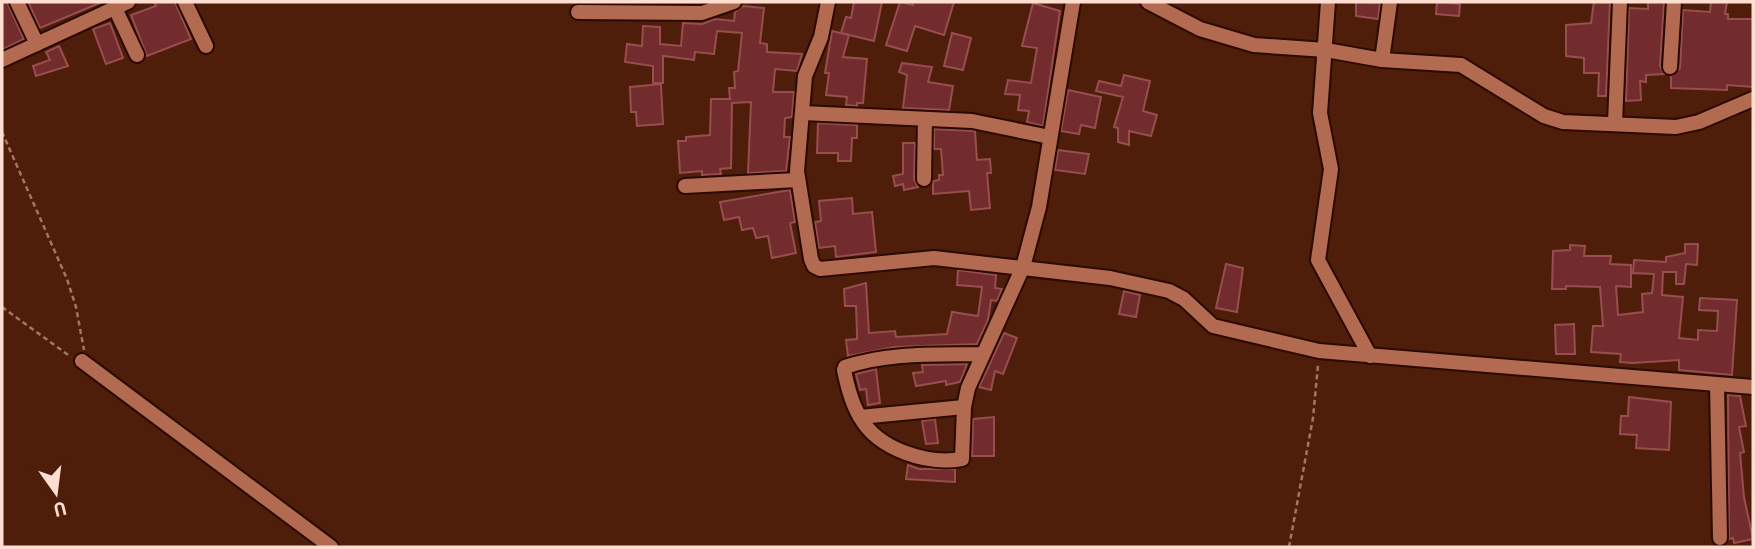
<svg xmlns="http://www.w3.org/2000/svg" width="1755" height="549" font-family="Barlow,sans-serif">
<rect width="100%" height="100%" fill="#4e1e0a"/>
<g fill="#722c2e" stroke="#984e4e" stroke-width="2">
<path d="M 2,2 L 7,2 L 24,39 L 2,50 Z"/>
<path d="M 28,2 L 102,2 L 40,28 Z"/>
<path d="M 154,2 L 175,2 L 191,39 L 147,56 L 131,15 L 156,6 Z"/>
<path d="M 854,2 L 882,2 L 874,41 L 841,33 L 846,17 L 851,18 Z"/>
<path d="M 900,2 L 913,5 L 913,2 L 954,2 L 944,35 L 915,26 L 907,51 L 886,45 Z"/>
<path d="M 1356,2 L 1380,3 L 1378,19 L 1356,16 Z"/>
<path d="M 1437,2 L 1460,4 L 1459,16 L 1436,14 Z"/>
<path d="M 1594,2 L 1610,2 L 1606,96 L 1598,96 L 1599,73 L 1584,73 L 1584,58 L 1566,56 L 1566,25 L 1591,23 Z"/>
<path d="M 1648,2 L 1664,2 L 1660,66 L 1664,74 L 1646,75 L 1646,82 L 1640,81 L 1641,100 L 1626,101 L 1629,8 L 1648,9 Z"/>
<path d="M 1711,2 L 1727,2 L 1725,14 L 1728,14 L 1728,19 L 1753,19 L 1753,87 L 1727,85 L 1727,90 L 1671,88 L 1671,76 L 1680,68 L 1683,10 L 1710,12 Z"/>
<path d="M 1033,3 L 1060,11 L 1043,126 L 1027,122 L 1029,111 L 1018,110 L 1020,95 L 1005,94 L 1008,80 L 1031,83 L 1037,48 L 1022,46 Z"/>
<path d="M 743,6 L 764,8 L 760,43 L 767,44 L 767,52 L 802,54 L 797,71 L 775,69 L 773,92 L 794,92 L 792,117 L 785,118 L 784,137 L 790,137 L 786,171 L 748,173 L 751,102 L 732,103 L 731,168 L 720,169 L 721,174 L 702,175 L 702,171 L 680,173 L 678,141 L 686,141 L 686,137 L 710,135 L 711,99 L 730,99 L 729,88 L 735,88 L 734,72 L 738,71 L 742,33 L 717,31 L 714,54 L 695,52 L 694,60 L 663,56 L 663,83 L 653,83 L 653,66 L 625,62 L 627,44 L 642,46 L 643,26 L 660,27 L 660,44 L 681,46 L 683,23 L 702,24 L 715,19 L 734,21 L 735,12 Z"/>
<path d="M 110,23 L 123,58 L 106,64 L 93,29 Z"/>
<path d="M 832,31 L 849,35 L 843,57 L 867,59 L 863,103 L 857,103 L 857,106 L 846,105 L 847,97 L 826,95 L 829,73 L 825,73 Z"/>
<path d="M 952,33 L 971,38 L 963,70 L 944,66 Z"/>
<path d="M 59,46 L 68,66 L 36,76 L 33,66 L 50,60 L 46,52 Z"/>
<path d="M 902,63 L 932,67 L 928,82 L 953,86 L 949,110 L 903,108 L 907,75 L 899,72 Z"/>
<path d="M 1124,75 L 1150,81 L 1143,111 L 1157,115 L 1151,136 L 1129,131 L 1129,145 L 1118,142 L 1118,128 L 1114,127 L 1123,97 L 1096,91 L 1099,81 L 1121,86 Z"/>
<path d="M 661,84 L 663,124 L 637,126 L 636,112 L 631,112 L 630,87 Z"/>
<path d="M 1068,90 L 1101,97 L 1095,128 L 1081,125 L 1079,134 L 1061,131 Z"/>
<path d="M 818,123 L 857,125 L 857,138 L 852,138 L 851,161 L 838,161 L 838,153 L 817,153 Z"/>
<path d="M 934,129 L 975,131 L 977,160 L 990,159 L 991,173 L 987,173 L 990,208 L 971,210 L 969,191 L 933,194 L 933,181 L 939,180 L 939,175 L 943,175 L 941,149 L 934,149 Z"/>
<path d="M 903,143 L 915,143 L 914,179 L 918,187 L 904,190 L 903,184 L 895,186 L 893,176 L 903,174 Z"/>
<path d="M 1058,150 L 1089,154 L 1085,174 L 1055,170 Z"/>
<path d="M 790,190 L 795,222 L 790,223 L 796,253 L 772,258 L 768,236 L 756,238 L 753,228 L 742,230 L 739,217 L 724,220 L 720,202 Z"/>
<path d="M 852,198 L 853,214 L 872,212 L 876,252 L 836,257 L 835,246 L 819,248 L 815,222 L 821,221 L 819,201 Z"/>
<path d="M 1685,244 L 1698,244 L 1697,265 L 1686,264 L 1684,284 L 1676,284 L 1676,272 L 1663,272 L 1662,295 L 1683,297 L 1679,338 L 1698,340 L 1698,330 L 1717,331 L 1718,311 L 1699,310 L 1700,298 L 1737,300 L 1732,375 L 1679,370 L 1679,360 L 1632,363 L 1620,362 L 1621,354 L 1591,352 L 1593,326 L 1603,326 L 1600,287 L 1566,286 L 1566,289 L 1552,289 L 1553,251 L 1570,250 L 1570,245 L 1585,246 L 1584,256 L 1611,256 L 1610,264 L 1631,265 L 1631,287 L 1616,286 L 1618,315 L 1643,312 L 1642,294 L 1652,293 L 1654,274 L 1633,273 L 1634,260 L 1666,262 L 1666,257 L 1685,253 Z"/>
<path d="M 1226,264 L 1243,268 L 1237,312 L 1216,308 Z"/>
<path d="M 958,270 L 996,275 L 995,288 L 1002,289 L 997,301 L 991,300 L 988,320 L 977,344 L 895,347 L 848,356 L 846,340 L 857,339 L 857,333 L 856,306 L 845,306 L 844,289 L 866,283 L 869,333 L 895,331 L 896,337 L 947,334 L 952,312 L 978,316 L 982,287 L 957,285 Z"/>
<path d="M 1124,291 L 1140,295 L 1136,317 L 1119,314 Z"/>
<path d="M 1574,324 L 1575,354 L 1556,354 L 1555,325 Z"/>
<path d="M 1004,333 L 1017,338 L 1003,374 L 995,371 L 991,390 L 979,387 Z"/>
<path d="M 967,364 L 960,382 L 946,385 L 946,381 L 916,386 L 913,373 L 923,372 L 922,365 Z"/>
<path d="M 876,369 L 880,403 L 868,405 L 866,389 L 860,390 L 856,374 Z"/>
<path d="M 1728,395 L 1740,396 L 1746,426 L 1739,427 L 1744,452 L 1740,453 L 1744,497 L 1753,539 L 1734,543 L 1733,538 L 1729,539 Z"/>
<path d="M 1629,397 L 1671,402 L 1669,450 L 1636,448 L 1637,435 L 1620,434 L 1621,416 L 1628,416 Z"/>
<path d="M 994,417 L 994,456 L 972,456 L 973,419 Z"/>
<path d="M 935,419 L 938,443 L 926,444 L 922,421 Z"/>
<path d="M 908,465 L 919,469 L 955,469 L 955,482 L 906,479 Z"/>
</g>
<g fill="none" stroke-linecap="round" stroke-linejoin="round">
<g stroke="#2c0a01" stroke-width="18">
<g id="street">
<path d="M 17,2 L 37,44"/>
<path d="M 185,2 L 206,46"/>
<path d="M 828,2 L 821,37 L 805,76 L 797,171 L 811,259 L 814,266 L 820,269 L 934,258 L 1110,278 L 1169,291 L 1184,299 L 1213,326 L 1319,351 L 1753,387"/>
<path d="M 1148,2 L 1200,29 L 1254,45 L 1326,50 L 1382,60 L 1461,65 L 1544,116 L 1563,122 L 1676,127 L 1699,122 L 1753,99"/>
<path d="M 1328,2 L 1320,113 L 1331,169 L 1318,260 L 1370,356"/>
<path d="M 115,8 L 137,55"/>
<path d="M 578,12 L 702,13 L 734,2"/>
<path d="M 2,60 L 128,2"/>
<path d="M 1382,60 L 1390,2"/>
<path d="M 1670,67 L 1674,2"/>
<path d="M 803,113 L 972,121 L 1050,137"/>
<path d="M 1615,123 L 1620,2"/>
<path d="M 924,179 L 925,119"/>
<path d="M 685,186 L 797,180"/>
<path d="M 982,354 C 937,355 889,352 845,367 L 844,370 C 847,385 852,404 860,417 C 878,450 928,465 962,459 L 964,407 L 968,388 L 1023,267 L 1039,207 L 1073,2"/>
<path d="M 82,361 L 331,547"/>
<path d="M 1717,385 L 1720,538"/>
<path d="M 860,417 L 964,407"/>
</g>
</g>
<g stroke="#a07767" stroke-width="2.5" stroke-dasharray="5 3.5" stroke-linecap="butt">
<path d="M 2,132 L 67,279 L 76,307 L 84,350"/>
<path d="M 2,307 L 71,357"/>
<path d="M 1289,547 L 1313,418 L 1318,365"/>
</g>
<use href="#street" stroke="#b26b51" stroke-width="14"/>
</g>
<rect width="1755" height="549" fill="none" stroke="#ffded2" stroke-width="7"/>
<g transform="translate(56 493) rotate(166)" stroke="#4e1e0a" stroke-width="5" paint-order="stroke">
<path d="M0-5L12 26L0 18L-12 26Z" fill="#ffded2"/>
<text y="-10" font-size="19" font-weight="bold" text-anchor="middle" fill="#ffded2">U</text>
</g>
</svg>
